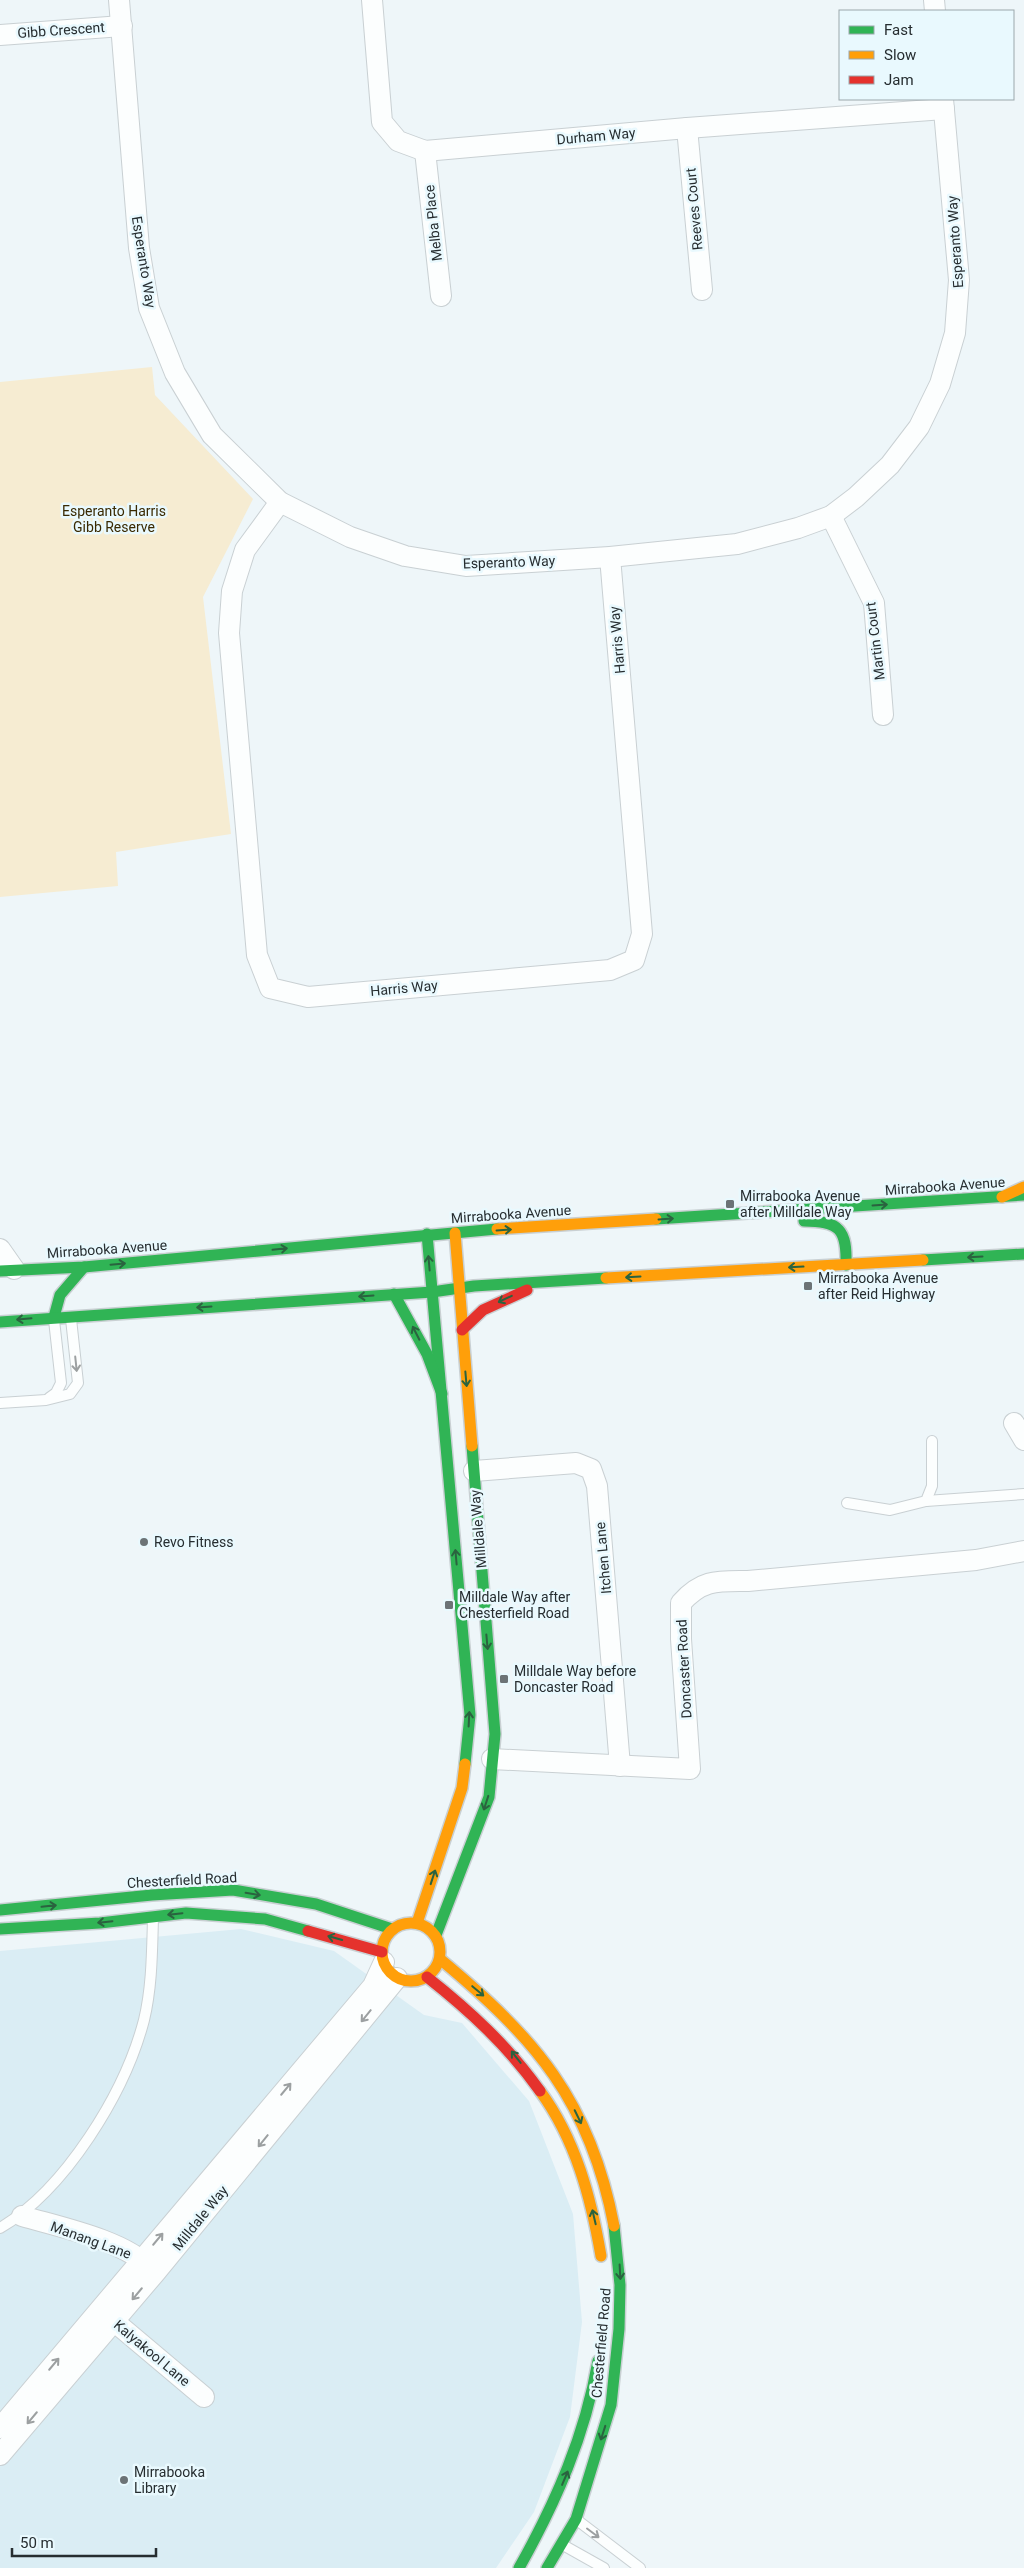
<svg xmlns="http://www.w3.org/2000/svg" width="1024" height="2568" font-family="Roboto,sans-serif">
<rect width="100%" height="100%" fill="#eef6f9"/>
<path fill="#daedf4" d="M 241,1929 L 334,1951 L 424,2015 L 462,2023 L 529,2101 L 573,2214 L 582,2322 L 570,2417 L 534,2512 L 496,2568 L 0,2568 L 0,1951 Z"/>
<path fill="#f6ecd2" d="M 152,367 L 155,395 L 253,499 L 203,597 L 231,834 L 116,852 L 118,886 L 0,897 L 0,382 Z"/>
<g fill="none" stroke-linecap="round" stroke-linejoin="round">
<g stroke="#c9d0d3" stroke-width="12">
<g id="lane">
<path d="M 49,1398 L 56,1393 L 61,1383 L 54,1320"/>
<path d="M 0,1403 L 46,1400 L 70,1394 L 78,1383 L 71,1319"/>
<path d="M 926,1501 L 1024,1494"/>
<path d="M 847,1503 L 890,1510 L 926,1501 L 932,1486 L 932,1441"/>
<path d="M 0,2228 C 65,2190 125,2093 144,2020 C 152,1987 152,1952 153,1918"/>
<path d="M 577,2520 L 640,2568"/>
<path d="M 563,2545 L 604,2568"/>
</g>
</g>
<g stroke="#c9d0d3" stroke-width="22">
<g id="street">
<path d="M 119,0 L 139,248 L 149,308 L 175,373 L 212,435 L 280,502 L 350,537 L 405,556 L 466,566 L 610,557 L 737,544 L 798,528 L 831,516 L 856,497 L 890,465 L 919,427 L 940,384 L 955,333 L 959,280 L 943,99"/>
<path d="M 372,0 L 382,122 L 398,141 L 425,151 L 687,128 L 944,109"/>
<path d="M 934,0 L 935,11"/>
<path d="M 0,35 L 122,26"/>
<path d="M 687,128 L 702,290"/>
<path d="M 425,151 L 441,296"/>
<path d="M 280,502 L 245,550 L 232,591 L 229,633 L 257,955 L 270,988 L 308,997 L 610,970 L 634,960 L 642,934 L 610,557"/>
<path d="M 831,516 L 874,603 L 883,715"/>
<path d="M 0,1249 L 14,1269"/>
<path d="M 1014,1423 L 1024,1440"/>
<path d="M 474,1471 L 576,1463 L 591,1469 L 597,1486 L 620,1766"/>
<path d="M 492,1759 L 690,1769 L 681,1639 L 681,1603 C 702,1579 718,1581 748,1581 L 976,1560 L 1024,1551"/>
<path d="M 22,2216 C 59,2227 124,2240 150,2268"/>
<path d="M 103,2312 L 204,2397"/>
<path d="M 0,2428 L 373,1986 L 384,1962"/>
<path d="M 0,2455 L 155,2273 L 397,1978"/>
</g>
</g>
<g stroke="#c9d0d3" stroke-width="14">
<g id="fast">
<path d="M 656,1219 L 1024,1195"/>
<path d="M 804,1221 C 840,1221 847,1230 846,1265"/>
<path d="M 427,1234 L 470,1715 L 465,1764"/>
<path d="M 923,1260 L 1024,1254"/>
<path d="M 0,1271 L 84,1267 L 497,1229"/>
<path d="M 394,1294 L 427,1354 L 442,1394"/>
<path d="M 54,1317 L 60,1295 L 84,1267"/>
<path d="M 0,1322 L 432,1292 L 474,1286 L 606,1278"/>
<path d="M 0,1910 L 152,1895 L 233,1890 L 316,1904 L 392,1929"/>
<path d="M 0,1929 L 100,1923 L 186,1913 L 265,1919 L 308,1931"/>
<path d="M 436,1935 L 489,1797 L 495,1734 L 472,1446"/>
<path d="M 519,2568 C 556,2502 585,2436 598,2361"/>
<path d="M 547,2568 L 576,2519 L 611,2405 L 619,2329 L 620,2285 L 614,2226"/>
</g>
</g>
<g stroke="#c9d0d3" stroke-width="14">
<g id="slow">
<path d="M 1002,1197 L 1024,1187"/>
<path d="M 497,1229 L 656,1219"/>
<path d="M 455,1233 L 472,1446"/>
<path d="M 606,1278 L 923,1260"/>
<circle cx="411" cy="1952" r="29"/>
<path d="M 417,1923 L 462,1788 L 465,1764"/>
<path d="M 440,1959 C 535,2038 590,2100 614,2226"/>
<path d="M 540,2091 C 576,2140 591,2198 601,2256"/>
</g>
</g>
<g stroke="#c9d0d3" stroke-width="14">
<g id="jam">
<path d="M 462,1330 L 483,1310 L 527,1290"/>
<path d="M 308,1931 L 382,1952"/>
<path d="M 427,1977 C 470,2011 508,2046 540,2091"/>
</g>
</g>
<use href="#lane" stroke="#fcfefe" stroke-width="10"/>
<use href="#street" stroke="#fcfefe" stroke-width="20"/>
<use href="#fast" stroke="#30b455" stroke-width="11"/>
<use href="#slow" stroke="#ff9f0a" stroke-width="11"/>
<use href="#jam" stroke="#e5322d" stroke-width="11"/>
</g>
<defs><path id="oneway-shaft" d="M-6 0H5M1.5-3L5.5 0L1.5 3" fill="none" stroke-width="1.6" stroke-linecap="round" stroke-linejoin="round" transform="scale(1.25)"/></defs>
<g stroke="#2a633f">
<use href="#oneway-shaft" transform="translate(880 1205) rotate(-4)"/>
<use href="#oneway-shaft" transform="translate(666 1219) rotate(-4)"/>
<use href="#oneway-shaft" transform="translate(504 1230) rotate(-4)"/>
<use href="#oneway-shaft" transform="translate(280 1249) rotate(-6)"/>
<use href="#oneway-shaft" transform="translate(975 1257) rotate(177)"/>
<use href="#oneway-shaft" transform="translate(429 1263) rotate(-95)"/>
<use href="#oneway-shaft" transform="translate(118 1264) rotate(-5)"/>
<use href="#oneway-shaft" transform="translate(796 1267) rotate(177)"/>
<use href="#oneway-shaft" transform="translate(633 1277) rotate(177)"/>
<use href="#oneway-shaft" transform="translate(366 1296) rotate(176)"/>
<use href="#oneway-shaft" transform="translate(505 1299) rotate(155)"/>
<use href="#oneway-shaft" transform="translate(204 1307) rotate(176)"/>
<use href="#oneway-shaft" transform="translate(24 1319) rotate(175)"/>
<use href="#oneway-shaft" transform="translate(416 1333) rotate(-117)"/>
<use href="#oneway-shaft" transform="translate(466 1379) rotate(85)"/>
<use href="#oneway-shaft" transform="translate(456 1557) rotate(-95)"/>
<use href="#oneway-shaft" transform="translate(487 1642) rotate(85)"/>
<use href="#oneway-shaft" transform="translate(469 1719) rotate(-87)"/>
<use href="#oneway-shaft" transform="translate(486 1803) rotate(108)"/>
<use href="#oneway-shaft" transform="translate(433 1877) rotate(-72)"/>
<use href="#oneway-shaft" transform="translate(253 1894) rotate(9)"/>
<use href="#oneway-shaft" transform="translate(49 1906) rotate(-6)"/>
<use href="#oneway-shaft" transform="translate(175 1914) rotate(174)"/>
<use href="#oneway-shaft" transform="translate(105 1922) rotate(174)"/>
<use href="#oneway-shaft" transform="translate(335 1938) rotate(-164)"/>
<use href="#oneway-shaft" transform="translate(478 1991) rotate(40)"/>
<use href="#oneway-shaft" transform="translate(516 2057) rotate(-128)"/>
<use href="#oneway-shaft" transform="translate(578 2117) rotate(64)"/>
<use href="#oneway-shaft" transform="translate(594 2217) rotate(-103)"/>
<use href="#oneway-shaft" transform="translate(620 2272) rotate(87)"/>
<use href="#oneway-shaft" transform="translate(603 2433) rotate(108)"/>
<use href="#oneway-shaft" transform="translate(565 2478) rotate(-67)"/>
</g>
<g stroke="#9ca0a1">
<use href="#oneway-shaft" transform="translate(76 1364) rotate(84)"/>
<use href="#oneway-shaft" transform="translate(366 2016) rotate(129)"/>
<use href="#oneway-shaft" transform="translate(286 2089) rotate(-50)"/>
<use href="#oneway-shaft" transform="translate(263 2141) rotate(129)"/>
<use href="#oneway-shaft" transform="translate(158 2239) rotate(-50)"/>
<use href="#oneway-shaft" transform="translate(137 2294) rotate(130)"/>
<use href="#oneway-shaft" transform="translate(54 2364) rotate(-50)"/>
<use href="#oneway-shaft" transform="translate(32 2418) rotate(130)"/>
<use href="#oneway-shaft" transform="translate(593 2533) rotate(37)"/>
</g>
<g fill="#6c7376" stroke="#e9f9fe" stroke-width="2">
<rect x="725" y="1199" width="10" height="10" rx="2.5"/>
<rect x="803" y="1281" width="10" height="10" rx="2.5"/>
<circle cx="144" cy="1542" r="5"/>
<rect x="444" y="1600" width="10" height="10" rx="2.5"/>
<rect x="499" y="1674" width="10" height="10" rx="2.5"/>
<circle cx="124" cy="2480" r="5"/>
</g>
<g text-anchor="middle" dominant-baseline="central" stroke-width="5" stroke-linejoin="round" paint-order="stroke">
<g font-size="14" fill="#262d30" stroke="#e9f9fe">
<text transform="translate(61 30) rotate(-4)">Gibb Crescent</text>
<text transform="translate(596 136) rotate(-5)">Durham Way</text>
<text transform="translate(694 209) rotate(-95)">Reeves Court</text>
<text transform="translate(433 223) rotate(-96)">Melba Place</text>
<text transform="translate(955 242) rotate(-94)">Esperanto Way</text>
<text transform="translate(144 262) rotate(81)">Esperanto Way</text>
<text transform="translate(509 562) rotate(-2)">Esperanto Way</text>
<text transform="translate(617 640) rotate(-95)">Harris Way</text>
<text transform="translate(875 641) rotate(-97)">Martin Court</text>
<text transform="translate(404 988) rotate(-5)">Harris Way</text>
<text transform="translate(945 1186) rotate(-4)">Mirrabooka Avenue</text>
<text transform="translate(511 1214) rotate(-4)">Mirrabooka Avenue</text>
<text transform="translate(107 1249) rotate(-4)">Mirrabooka Avenue</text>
<text transform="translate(478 1529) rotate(-95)">Milldale Way</text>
<text transform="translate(603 1558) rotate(-95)">Itchen Lane</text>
<text transform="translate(684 1669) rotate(-93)">Doncaster Road</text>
<text transform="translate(182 1880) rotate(-3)">Chesterfield Road</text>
<text transform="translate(200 2218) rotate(-51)">Milldale Way</text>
<text transform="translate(91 2240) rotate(20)">Manang Lane</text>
<text transform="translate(601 2343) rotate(-85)">Chesterfield Road</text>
<text transform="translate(152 2353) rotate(40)">Kalyakool Lane</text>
</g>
<g font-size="14" fill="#3a2a02" stroke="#e9f9fe">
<text x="114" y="511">Esperanto Harris<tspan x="114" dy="16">Gibb Reserve</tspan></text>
</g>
<g font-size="14" fill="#262d30" stroke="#e9f9fe" text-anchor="start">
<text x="740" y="1196">Mirrabooka Avenue<tspan x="740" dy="16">after Milldale Way</tspan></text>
<text x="818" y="1278">Mirrabooka Avenue<tspan x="818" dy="16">after Reid Highway</tspan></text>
<text x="154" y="1542">Revo Fitness</text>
<text x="459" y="1597">Milldale Way after<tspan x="459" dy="16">Chesterfield Road</tspan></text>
<text x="514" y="1671">Milldale Way before<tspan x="514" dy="16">Doncaster Road</tspan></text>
<text x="134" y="2472">Mirrabooka<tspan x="134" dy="16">Library</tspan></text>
</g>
</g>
<rect x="839" y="10" width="175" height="90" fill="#e9f9fe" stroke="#9ba7ac"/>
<rect x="849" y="26" width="25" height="8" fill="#30b455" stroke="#9ba7ac"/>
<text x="884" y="35" font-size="15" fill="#262d30">Fast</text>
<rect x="849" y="51" width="25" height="8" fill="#ff9f0a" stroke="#9ba7ac"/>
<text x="884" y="60" font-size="15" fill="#262d30">Slow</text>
<rect x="849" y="76" width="25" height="8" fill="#e5322d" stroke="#9ba7ac"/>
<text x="884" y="85" font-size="15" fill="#262d30">Jam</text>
<path d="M12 2548v8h144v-8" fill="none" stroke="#262d30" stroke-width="2.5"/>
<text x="20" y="2548" font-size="15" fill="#262d30" stroke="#e9f9fe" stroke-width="4" paint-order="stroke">50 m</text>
</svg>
